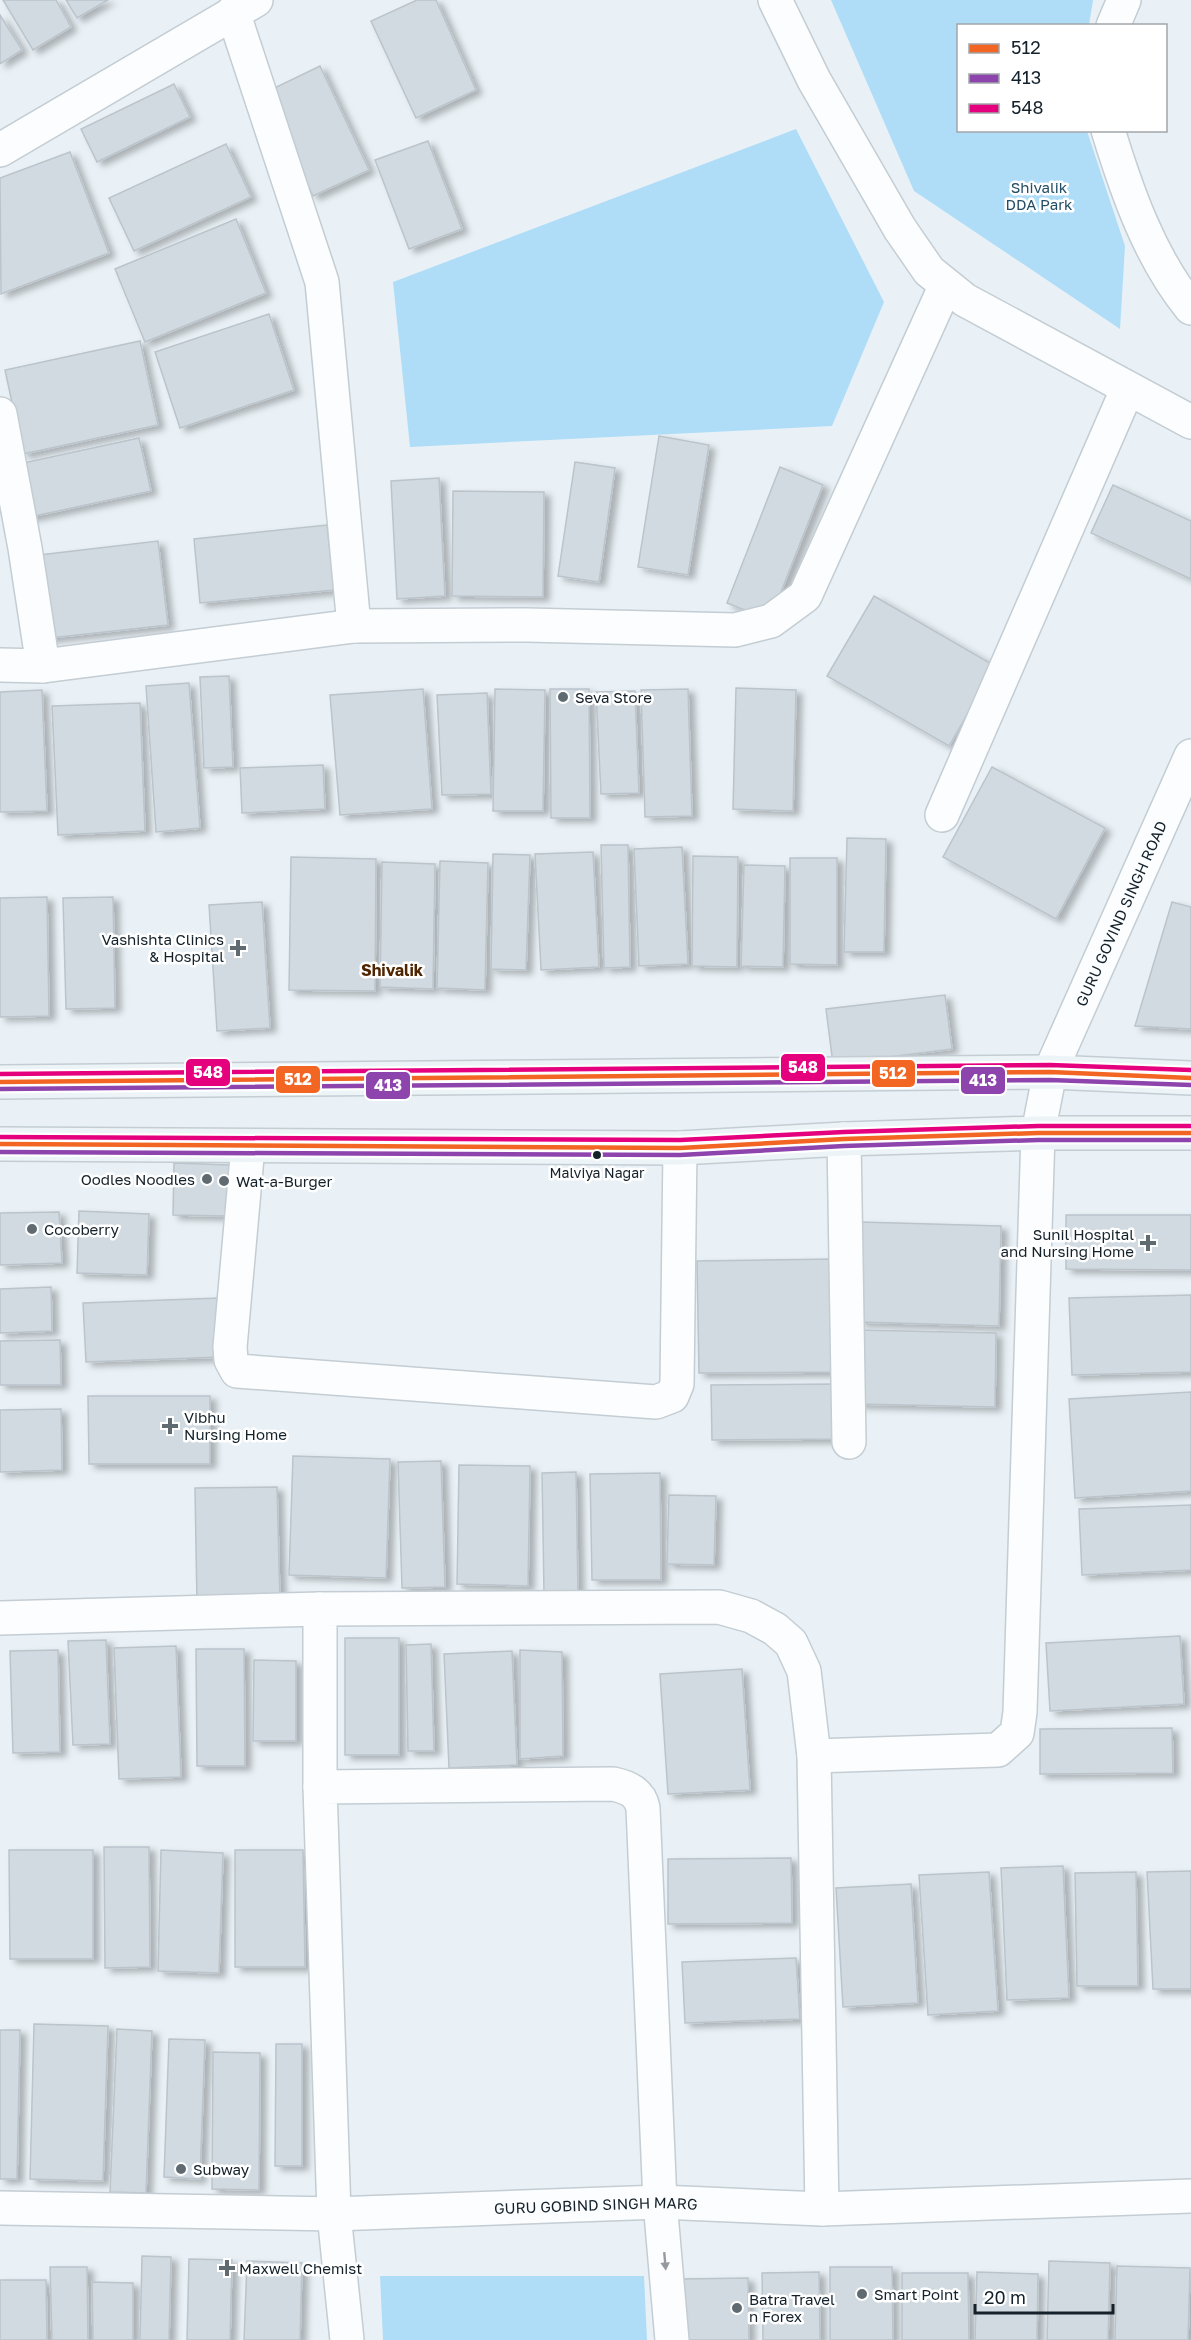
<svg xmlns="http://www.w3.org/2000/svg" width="1191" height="2340" font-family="'Golos Text',sans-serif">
<defs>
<filter id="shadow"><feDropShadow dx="6" dy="4" stdDeviation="3" flood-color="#0004"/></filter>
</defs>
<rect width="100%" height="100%" fill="#e9f1f6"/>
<g fill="#afddf8">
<path d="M 831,0 L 1093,0 L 1089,25 L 958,26 L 958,130 L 1087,131 L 1125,246 L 1120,329 L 914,191 Z"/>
<path d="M 796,129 L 884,302 L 832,426 L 410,447 L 393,282 Z"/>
<path d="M 380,2276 L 644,2276 L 647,2340 L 383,2340 Z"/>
</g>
<g fill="#d0dae0" stroke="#bbc4cb" stroke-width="1.5" filter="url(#shadow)">
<path d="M 3,0 L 56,0 L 71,27 L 33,50 Z"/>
<path d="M 66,0 L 108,0 L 77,18 Z"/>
<path d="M 417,0 L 436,0 L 476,90 L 416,118 L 371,21 Z"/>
<path d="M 0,15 L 22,50 L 0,64 Z"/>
<path d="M 320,66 L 369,170 L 313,196 L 264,93 Z"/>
<path d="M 174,84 L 190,117 L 97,162 L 81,129 Z"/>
<path d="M 428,141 L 462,229 L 409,249 L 375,160 Z"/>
<path d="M 226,144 L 251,197 L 134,251 L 109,198 Z"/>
<path d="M 70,152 L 109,253 L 1,294 L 0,178 Z"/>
<path d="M 236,219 L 266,293 L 145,342 L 115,269 Z"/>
<path d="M 269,314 L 294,390 L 180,428 L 155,352 Z"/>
<path d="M 140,341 L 158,425 L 23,454 L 5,370 Z"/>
<path d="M 659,436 L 709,445 L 688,575 L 638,567 Z"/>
<path d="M 139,438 L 151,491 L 25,518 L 14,465 Z"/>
<path d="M 575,462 L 615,468 L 599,582 L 558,576 Z"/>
<path d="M 780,467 L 823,485 L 770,620 L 727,603 Z"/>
<path d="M 439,478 L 445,596 L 397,599 L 391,481 Z"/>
<path d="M 1113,485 L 1191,521 L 1191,579 L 1091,533 Z"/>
<path d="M 453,491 L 544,492 L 543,597 L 452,596 Z"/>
<path d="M 327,525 L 334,590 L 200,603 L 194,539 Z"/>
<path d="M 158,541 L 168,625 L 41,639 L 31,556 Z"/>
<path d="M 874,596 L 995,666 L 949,746 L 827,676 Z"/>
<path d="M 229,676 L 233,767 L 204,768 L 200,677 Z"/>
<path d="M 189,683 L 200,828 L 156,832 L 146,686 Z"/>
<path d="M 736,688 L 796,690 L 793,811 L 733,809 Z"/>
<path d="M 423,689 L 432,809 L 340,815 L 330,695 Z"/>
<path d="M 495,689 L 545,690 L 543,811 L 493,811 Z"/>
<path d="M 550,689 L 589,689 L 590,818 L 551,818 Z"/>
<path d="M 688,689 L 692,816 L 645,817 L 641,690 Z"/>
<path d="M 42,690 L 47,811 L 0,812 L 0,692 Z"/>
<path d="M 635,691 L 639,793 L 601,794 L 596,692 Z"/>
<path d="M 487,693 L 491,794 L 442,795 L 437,695 Z"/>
<path d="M 140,703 L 145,831 L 58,835 L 52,706 Z"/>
<path d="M 323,765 L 325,809 L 242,813 L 240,768 Z"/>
<path d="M 992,767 L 1105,828 L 1056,919 L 943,857 Z"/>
<path d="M 847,838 L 886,839 L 884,952 L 844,952 Z"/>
<path d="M 601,845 L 628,845 L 630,967 L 604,968 Z"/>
<path d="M 682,847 L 688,964 L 639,966 L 634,849 Z"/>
<path d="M 593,852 L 599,967 L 541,970 L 535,854 Z"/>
<path d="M 493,854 L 530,855 L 526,970 L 491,969 Z"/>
<path d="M 693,856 L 738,857 L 737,967 L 692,966 Z"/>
<path d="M 291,857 L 376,859 L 375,991 L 289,990 Z"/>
<path d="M 790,858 L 837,858 L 837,965 L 790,964 Z"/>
<path d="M 440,861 L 488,863 L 485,990 L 437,988 Z"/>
<path d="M 382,862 L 435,864 L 433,989 L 380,987 Z"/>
<path d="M 744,865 L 785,866 L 783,967 L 741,966 Z"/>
<path d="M 47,897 L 49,1016 L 0,1017 L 0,898 Z"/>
<path d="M 113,897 L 115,1008 L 66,1009 L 63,898 Z"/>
<path d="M 262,902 L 270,1028 L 217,1031 L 209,905 Z"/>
<path d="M 1172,902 L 1191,907 L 1191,1029 L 1135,1026 Z"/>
<path d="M 945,995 L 952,1049 L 833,1064 L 826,1009 Z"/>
<path d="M 174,1163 L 229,1165 L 228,1216 L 173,1215 Z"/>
<path d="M 79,1211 L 149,1214 L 147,1275 L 77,1273 Z"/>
<path d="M 59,1212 L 62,1263 L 0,1265 L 0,1213 Z"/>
<path d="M 1066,1215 L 1191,1215 L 1191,1270 L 1066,1269 Z"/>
<path d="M 861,1222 L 1001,1226 L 999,1326 L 859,1322 Z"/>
<path d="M 835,1259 L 837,1372 L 699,1373 L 697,1261 Z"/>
<path d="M 51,1287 L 52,1331 L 0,1333 L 0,1289 Z"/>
<path d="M 1191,1295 L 1191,1372 L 1072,1375 L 1069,1298 Z"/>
<path d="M 219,1298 L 221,1357 L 86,1362 L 83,1303 Z"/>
<path d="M 858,1330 L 996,1333 L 995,1407 L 857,1404 Z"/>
<path d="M 60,1340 L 61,1385 L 0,1385 L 0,1341 Z"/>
<path d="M 834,1384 L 835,1439 L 712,1440 L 711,1385 Z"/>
<path d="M 1191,1392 L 1191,1491 L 1075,1498 L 1069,1399 Z"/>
<path d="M 88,1396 L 210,1396 L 210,1464 L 89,1464 Z"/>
<path d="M 61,1409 L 62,1470 L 0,1472 L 0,1410 Z"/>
<path d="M 293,1456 L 390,1459 L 386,1578 L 289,1575 Z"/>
<path d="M 441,1461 L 445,1587 L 402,1588 L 398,1462 Z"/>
<path d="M 459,1465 L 530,1466 L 528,1586 L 457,1584 Z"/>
<path d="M 576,1472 L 578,1594 L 544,1593 L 542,1473 Z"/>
<path d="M 660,1473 L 661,1580 L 592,1580 L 590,1474 Z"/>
<path d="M 277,1487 L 280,1602 L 197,1604 L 195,1488 Z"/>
<path d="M 669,1495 L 716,1496 L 714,1565 L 667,1564 Z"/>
<path d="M 1191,1505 L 1191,1570 L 1082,1575 L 1079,1509 Z"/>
<path d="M 1180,1636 L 1184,1704 L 1050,1711 L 1046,1643 Z"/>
<rect x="345" y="1638" width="54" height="117"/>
<path d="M 106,1640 L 110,1744 L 73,1745 L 68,1641 Z"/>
<path d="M 431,1644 L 434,1751 L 408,1751 L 406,1645 Z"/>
<path d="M 176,1646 L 181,1777 L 119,1779 L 114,1648 Z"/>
<path d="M 196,1649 L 244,1649 L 245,1766 L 197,1766 Z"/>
<path d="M 58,1650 L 60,1752 L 13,1753 L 10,1651 Z"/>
<path d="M 520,1650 L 562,1652 L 563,1756 L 520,1759 Z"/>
<path d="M 512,1651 L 517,1765 L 449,1768 L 444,1654 Z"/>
<path d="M 254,1660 L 296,1661 L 296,1741 L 253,1741 Z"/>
<path d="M 742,1669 L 750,1790 L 668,1794 L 660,1674 Z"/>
<path d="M 1172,1728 L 1173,1773 L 1040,1774 L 1040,1729 Z"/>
<path d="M 104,1847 L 149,1847 L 150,1967 L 105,1968 Z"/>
<path d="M 9,1850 L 93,1850 L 93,1959 L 10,1959 Z"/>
<path d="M 161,1850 L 223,1853 L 219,1973 L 158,1971 Z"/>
<path d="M 235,1850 L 303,1850 L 305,1967 L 235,1967 Z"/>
<path d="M 791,1858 L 792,1923 L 668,1924 L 668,1859 Z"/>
<path d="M 1063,1866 L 1069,1998 L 1007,2000 L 1001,1868 Z"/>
<path d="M 1191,1871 L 1191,1989 L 1153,1989 L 1147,1872 Z"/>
<path d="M 989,1872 L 998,2011 L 928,2015 L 919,1875 Z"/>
<path d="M 1136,1872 L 1138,1986 L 1077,1986 L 1075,1873 Z"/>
<path d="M 911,1884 L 918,2003 L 843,2007 L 836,1888 Z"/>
<path d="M 796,1958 L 800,2019 L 685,2023 L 682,1962 Z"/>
<path d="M 34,2024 L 108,2026 L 103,2181 L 30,2179 Z"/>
<path d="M 117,2029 L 152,2031 L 146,2193 L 110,2192 Z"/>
<path d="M 0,2030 L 20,2030 L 17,2179 L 0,2179 Z"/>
<path d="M 169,2039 L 205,2040 L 200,2179 L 164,2177 Z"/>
<path d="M 276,2044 L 302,2044 L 302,2166 L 275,2166 Z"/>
<path d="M 213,2052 L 260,2053 L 259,2190 L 212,2189 Z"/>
<path d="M 142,2256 L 171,2257 L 169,2340 L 140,2340 Z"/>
<path d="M 189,2259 L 232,2260 L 230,2340 L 187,2340 Z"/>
<path d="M 247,2261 L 302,2263 L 300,2340 L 244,2340 Z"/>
<path d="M 1049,2261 L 1110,2263 L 1108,2340 L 1047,2340 Z"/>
<path d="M 1117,2266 L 1190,2268 L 1188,2340 L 1115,2340 Z"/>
<path d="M 50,2267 L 87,2267 L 88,2340 L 52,2340 Z"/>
<path d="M 830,2267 L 892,2267 L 893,2340 L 830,2340 Z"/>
<path d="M 819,2272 L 820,2340 L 763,2340 L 762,2273 Z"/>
<path d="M 977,2272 L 1038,2274 L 1037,2340 L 975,2340 Z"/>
<path d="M 902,2273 L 968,2273 L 969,2340 L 902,2340 Z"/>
<path d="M 748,2278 L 749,2340 L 683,2340 L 681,2279 Z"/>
<path d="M 0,2280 L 46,2280 L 47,2340 L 0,2340 Z"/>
<path d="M 92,2282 L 133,2283 L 133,2340 L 93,2340 Z"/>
</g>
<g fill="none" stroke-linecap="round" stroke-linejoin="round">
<g stroke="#c3cdd3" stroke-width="36">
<g id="minor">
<path d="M 775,0 L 814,80 L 900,229 L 929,271 L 965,300 L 1191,422"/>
<path d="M 233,12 L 322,282 L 354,626"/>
<path d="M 1113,26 L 1124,0"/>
<path d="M 1108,130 C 1127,192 1150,258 1191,308"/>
<path d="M 0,150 L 256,0"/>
<path d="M 0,414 L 25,548 L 43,666"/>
<path d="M 0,665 L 43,666 L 354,626 L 527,625 L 735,630 L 771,621 L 805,596 L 945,287"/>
<path d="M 942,815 L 1127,390"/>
<path d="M 844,1139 L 849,1442"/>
<path d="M 248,1146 L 230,1347 L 231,1360 L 237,1371 L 656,1402 L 672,1396 L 677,1384 L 680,1148"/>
<path d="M 0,1618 L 320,1609"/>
<path id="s1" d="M 814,1756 L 998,1750 L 1017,1733 L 1020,1712 L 1038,1133 L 1050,1072 L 1191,756"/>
<path d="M 320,1787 L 320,1609 L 719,1607 L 751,1616 L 775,1629 L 791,1643 L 804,1671 L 814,1756 L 822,2209"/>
<path id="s2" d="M 0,2208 L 334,2214 L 660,2202 L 822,2209 L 1191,2196"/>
<path d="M 347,2340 L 334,2214 L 320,1787 L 613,1784 C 627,1787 640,1792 643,1808 L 660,2202 L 672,2340"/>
</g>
</g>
<g stroke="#c3cdd3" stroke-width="36">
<g id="secondary">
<path d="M 0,1082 L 1050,1072 L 1191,1078"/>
<path d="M 0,1144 L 680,1148 L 844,1139 L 1038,1133 L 1191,1133"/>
</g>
</g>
<use href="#minor" stroke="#fcfdfe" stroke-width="33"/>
<use href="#secondary" stroke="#edf4f7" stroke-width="33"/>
<g stroke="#fff" stroke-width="9">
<g id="bus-1">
<path d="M 0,1082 L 1050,1072 L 1191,1078"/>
<path d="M 0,1144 L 680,1148 L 844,1139 L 1038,1133 L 1191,1133"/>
</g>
</g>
<g stroke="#fff" stroke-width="9">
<g id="bus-2">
<path d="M 0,1089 L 1050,1080 L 1191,1085"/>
<path d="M 0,1152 L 680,1155 L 844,1146 L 1038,1140 L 1191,1140"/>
</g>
</g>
<g stroke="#fff" stroke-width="9">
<g id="bus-3">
<path d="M 0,1074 L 1050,1065 L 1191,1070"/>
<path d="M 0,1137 L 680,1140 L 844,1132 L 1038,1126 L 1191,1126"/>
</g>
</g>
<use href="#bus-1" stroke="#f26522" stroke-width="4.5"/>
<use href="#bus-2" stroke="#8e44ad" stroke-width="4.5"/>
<use href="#bus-3" stroke="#e5007d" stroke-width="4.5"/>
</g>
<defs><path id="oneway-solid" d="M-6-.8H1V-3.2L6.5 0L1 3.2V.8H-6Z" transform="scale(1.5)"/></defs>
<use fill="#949a9f" href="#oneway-solid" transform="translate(665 2261) rotate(85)"/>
<g fill="#5f6a71" stroke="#fff" stroke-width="2">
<circle cx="563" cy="697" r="6"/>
<path d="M235 939h6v6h6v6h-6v6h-6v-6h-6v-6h6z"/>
<circle cx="207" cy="1179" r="6"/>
<circle cx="224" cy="1181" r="6"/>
<circle cx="32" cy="1229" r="6"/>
<path d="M1145 1234h6v6h6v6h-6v6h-6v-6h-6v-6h6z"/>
<path d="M167 1417h6v6h6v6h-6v6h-6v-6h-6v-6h6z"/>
<circle cx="181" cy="2169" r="6"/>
<path d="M224 2259h6v6h6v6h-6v6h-6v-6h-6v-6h6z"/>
<circle cx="862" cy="2294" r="6"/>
<circle cx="737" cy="2308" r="6"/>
</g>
<circle fill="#14212a" stroke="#fff" stroke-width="2" cx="597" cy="1155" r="5"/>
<g text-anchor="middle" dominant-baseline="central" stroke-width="5" stroke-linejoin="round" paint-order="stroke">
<g font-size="14" fill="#14212a" stroke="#fff">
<text x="597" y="1172">Malviya Nagar</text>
</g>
<g font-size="15" fill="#244e66" stroke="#fff">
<text x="1039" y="187">Shivalik<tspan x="1039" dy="17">DDA Park</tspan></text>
</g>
<g font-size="15" fill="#14212a" stroke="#fff" text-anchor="start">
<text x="575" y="697">Seva Store</text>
<text x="224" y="939" text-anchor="end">Vashishta Clinics<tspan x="224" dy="17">&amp; Hospital</tspan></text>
<text x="195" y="1179" text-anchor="end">Oodles Noodles</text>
<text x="236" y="1181">Wat-a-Burger</text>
<text x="44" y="1229">Cocoberry</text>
<text x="1134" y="1234" text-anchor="end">Sunil Hospital<tspan x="1134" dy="17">and Nursing Home</tspan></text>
<text x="184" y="1417">Vibhu<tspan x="184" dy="17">Nursing Home</tspan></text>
<text x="193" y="2169">Subway</text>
<text x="239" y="2268">Maxwell Chemist</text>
<text x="874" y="2294">Smart Point</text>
<text x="749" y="2299">Batra Travel<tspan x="749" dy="17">n Forex</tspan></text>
</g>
<g font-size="15" fill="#14212a" stroke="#fff">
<text stroke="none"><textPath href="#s1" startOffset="1046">GURU GOVIND SINGH ROAD</textPath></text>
<text stroke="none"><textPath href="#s2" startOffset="596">GURU GOBIND SINGH MARG</textPath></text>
</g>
<g font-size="16" font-weight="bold" fill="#4f2500" stroke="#fff">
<text x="392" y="970">Shivalik</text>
</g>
</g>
<g stroke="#fff" stroke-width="2">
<rect x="780" y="1053" width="46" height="29" rx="6" fill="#e5007d"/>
<rect x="185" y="1058" width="46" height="29" rx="6" fill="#e5007d"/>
<rect x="871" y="1059" width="45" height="29" rx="6" fill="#f26522"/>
<rect x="275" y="1065" width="46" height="29" rx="6" fill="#f26522"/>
<rect x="960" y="1066" width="46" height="29" rx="6" fill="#8e44ad"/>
<rect x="365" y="1071" width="46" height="29" rx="6" fill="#8e44ad"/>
</g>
<g font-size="16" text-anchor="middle" font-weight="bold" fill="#fff">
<text x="803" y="1073">548</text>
<text x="208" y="1078">548</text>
<text x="893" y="1079">512</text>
<text x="298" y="1085">512</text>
<text x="983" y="1086">413</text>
<text x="388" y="1091">413</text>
</g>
<rect x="957" y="24" width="210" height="108" fill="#ffffff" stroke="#a1a6aa" stroke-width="1.5"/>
<rect x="969" y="44" width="30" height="9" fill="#f26522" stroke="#a1a6aa" stroke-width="1.5"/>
<text x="1011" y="54" font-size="18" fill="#14212a">512</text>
<rect x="969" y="74" width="30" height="9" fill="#8e44ad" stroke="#a1a6aa" stroke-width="1.5"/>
<text x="1011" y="84" font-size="18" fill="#14212a">413</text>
<rect x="969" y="104" width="30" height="9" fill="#e5007d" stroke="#a1a6aa" stroke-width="1.5"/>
<text x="1011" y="114" font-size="18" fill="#14212a">548</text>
<path d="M975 2304v9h138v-9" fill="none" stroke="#14212a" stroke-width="3"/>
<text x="984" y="2304" font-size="18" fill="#14212a" stroke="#ffffff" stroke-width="4.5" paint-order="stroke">20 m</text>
</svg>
